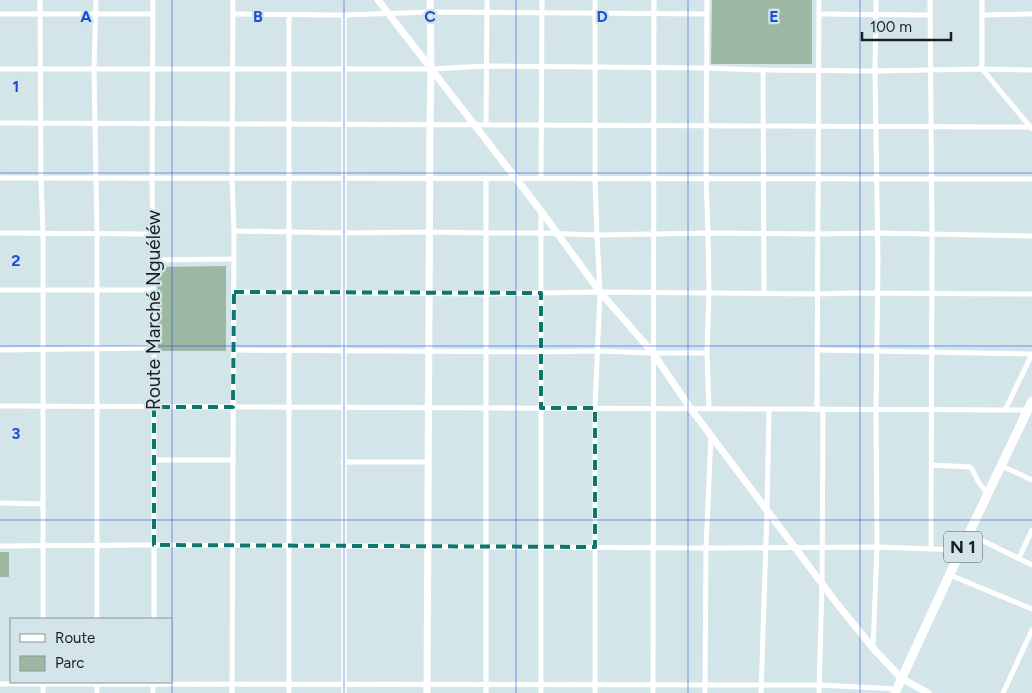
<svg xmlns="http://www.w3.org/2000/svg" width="1032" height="693" font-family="Figtree,sans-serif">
<rect width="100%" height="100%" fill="#d3e5e9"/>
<g fill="#9cb8a2">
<path d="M 712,0 L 812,0 L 812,64 L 711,64 Z"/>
<path d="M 226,266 L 226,351 L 158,351 L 157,267 Z"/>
<rect x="0" y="552" width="9" height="25"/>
</g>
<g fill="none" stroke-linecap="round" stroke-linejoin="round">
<g stroke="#fff" stroke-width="5">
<path d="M 40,0 L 41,178 L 43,233 L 43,619"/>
<path d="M 96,0 L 94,69 L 97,234 L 97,619"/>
<path d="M 153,0 L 152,177 L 154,348 L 154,619"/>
<path d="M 707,0 L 706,178 L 708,233 L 709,293 L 707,353 L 709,409"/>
<path d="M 930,0 L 932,234 L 931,548"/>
<path d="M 982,0 L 982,69 L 1032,129"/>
<path d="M 0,14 L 153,14"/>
<path d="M 233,14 L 344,15 L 430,12 L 706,14"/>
<path d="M 819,14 L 930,15"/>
<path d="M 344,15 L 344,693"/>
<path d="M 982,15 L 1032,14"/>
<path d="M 0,69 L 431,69 L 487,66 L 706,68 L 763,70 L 875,71 L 982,69 L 1032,70"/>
<path d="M 763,70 L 764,293"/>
<path d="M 0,123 L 1032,127"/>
<path d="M 486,125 L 487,0"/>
<path d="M 0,178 L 1032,179"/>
<path d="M 541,178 L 542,0"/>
<path d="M 234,231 L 343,233 L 429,232 L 486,233 L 541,233 L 597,235 L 708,233 L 818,234 L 878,233 L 1032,236"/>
<path d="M 0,233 L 152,234"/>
<path d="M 153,260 L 234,259"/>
<path d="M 0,290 L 153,290"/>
<path d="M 234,292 L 486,294 L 600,292 L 818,294 L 850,293 L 1032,294"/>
<path d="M 0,350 L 154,348"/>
<path d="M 234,350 L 541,352 L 597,351 L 653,353 L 707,353"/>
<path d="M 818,350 L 1032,354"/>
<path d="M 0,406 L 1028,410"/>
<path d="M 817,409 L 819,0"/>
<path d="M 1005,410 L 1032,354"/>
<path d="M 154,460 L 233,460"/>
<path d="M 343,462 L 428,462"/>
<path d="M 932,465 L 970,467 L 972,469 L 979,483 L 988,494"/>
<path d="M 1002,466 L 1032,480"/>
<path d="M 0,503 L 43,504"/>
<path d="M 969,534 L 1032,565"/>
<path d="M 0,546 L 154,545 L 706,548 L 877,547 L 961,550"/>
<path d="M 1019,558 L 1032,530"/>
<path d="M 950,575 L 1032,609"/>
<path d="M 873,648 L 877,547 L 876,410 L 878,262 L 875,71 L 876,0"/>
<path d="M 97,682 L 97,693"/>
<path d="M 0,684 L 819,685 L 897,689"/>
<path d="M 43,693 L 43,682"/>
<path d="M 153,693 L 153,682"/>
<path d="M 232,693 L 234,231 L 232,177 L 233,0"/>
<path d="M 289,693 L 289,15"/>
<path d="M 486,693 L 486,178"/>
<path d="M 541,693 L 541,211"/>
<path d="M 595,693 L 595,408 L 600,292 L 597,235 L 595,178 L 595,0"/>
<path d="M 653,693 L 654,0"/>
<path d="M 705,693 L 706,548 L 711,436"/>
<path d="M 761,693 L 767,511 L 769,409"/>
<path d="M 819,693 L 822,584 L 823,409"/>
<path d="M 1003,693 L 1032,630"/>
</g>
<g stroke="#fff" stroke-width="7">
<path d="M 378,0 L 541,211 L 600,292 L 653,353 L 691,409 L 838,605 L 873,648 L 901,678 L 928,693"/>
<path d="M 427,693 L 430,125 L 431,69 L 430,0"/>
</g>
<path stroke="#fff" stroke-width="9" d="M 895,693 L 961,550 L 1032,401"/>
</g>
<path fill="none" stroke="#0f766e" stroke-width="4" stroke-dasharray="10 6" stroke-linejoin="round" d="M 234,292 L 541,293 L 541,408 L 595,408 L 595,547 L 154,545 L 154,407 L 233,407 Z"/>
<path fill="none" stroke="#1d4ed8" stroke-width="1" stroke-opacity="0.55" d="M 172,0 L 172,693M 344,0 L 344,693M 516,0 L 516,693M 688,0 L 688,693M 860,0 L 860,693M 0,173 L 1032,173M 0,346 L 1032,346M 0,520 L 1032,520"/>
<g text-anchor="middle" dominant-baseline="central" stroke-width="4.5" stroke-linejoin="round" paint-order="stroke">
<rect fill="#d3e5e9" stroke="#515b5d" stroke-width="1" x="944" y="531.5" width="38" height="31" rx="4"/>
<g font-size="18" font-weight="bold" fill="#192021">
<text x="963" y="547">N 1</text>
</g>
<g font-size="19" fill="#192021" stroke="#d3e5e9">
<text transform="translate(153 310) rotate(-90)">Route Marché Nguéléw</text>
</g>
</g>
<g font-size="16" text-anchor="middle" font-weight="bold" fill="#1d4ed8" stroke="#d3e5e9" stroke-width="4.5" stroke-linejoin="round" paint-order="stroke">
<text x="86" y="22">A</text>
<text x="258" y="22">B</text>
<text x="430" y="22">C</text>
<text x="602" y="22">D</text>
<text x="774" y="22">E</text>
<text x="16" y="92">1</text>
<text x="16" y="266">2</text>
<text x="16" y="439">3</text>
</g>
<rect x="10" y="618" width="162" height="65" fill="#d3e5e9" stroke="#899699"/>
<rect x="20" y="634" width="25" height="8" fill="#ffffff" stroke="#899699"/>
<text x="55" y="643" font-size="15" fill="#192021">Route</text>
<rect x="20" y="656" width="25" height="15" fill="#9cb8a2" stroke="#899699"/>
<text x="55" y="668" font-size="15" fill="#192021">Parc</text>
<path d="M862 32v8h89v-8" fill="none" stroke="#192021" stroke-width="2.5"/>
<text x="870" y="32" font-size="15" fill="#192021" stroke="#d3e5e9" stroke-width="4" paint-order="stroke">100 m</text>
</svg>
